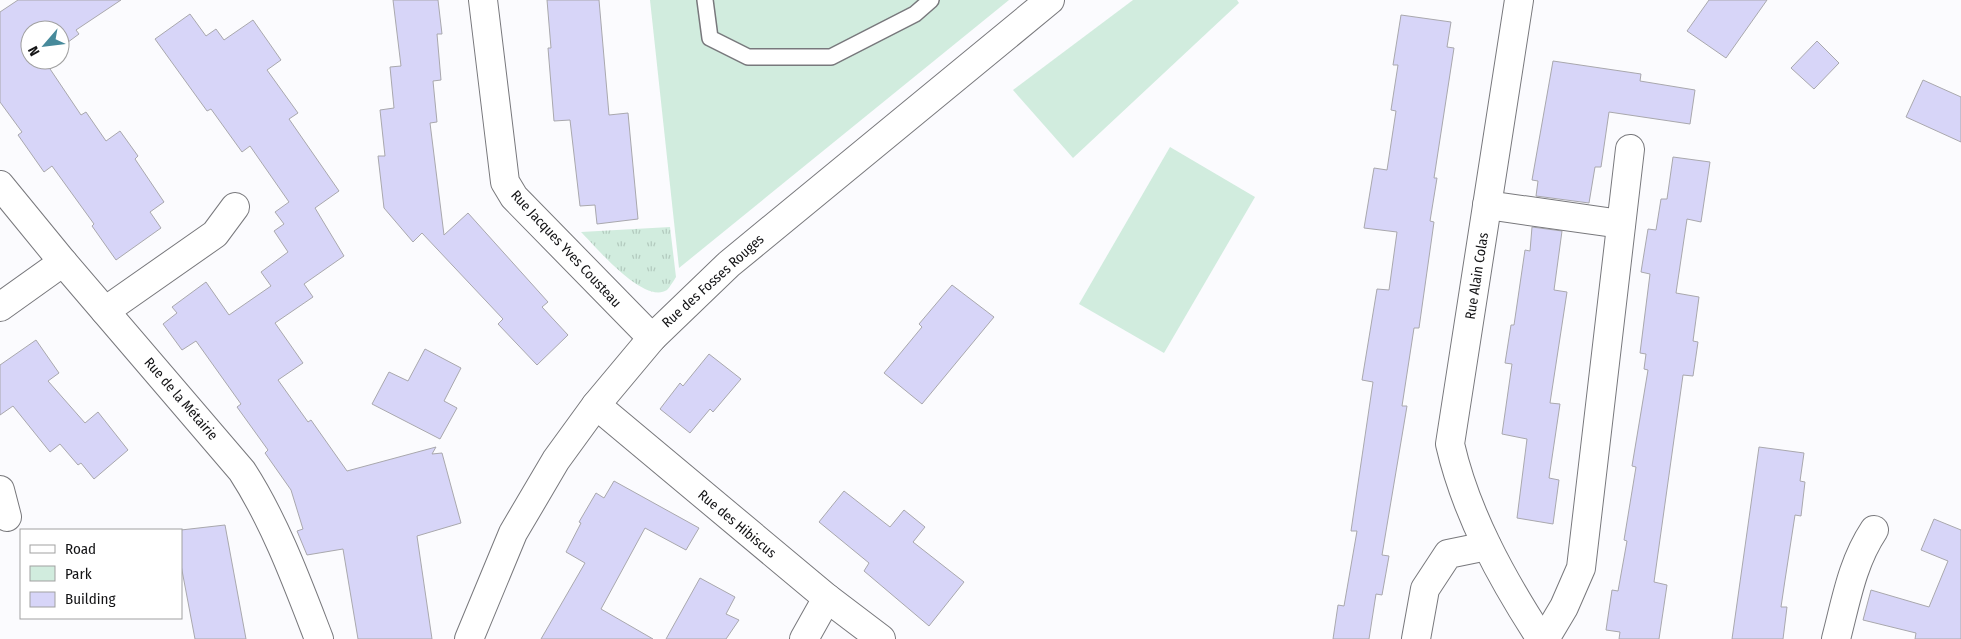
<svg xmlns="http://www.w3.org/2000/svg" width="1961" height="639" font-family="'Fira Sans Condensed',sans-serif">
<defs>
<pattern id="grass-tufts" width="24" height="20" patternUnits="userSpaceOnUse" patternTransform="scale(1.25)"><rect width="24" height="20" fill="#d1ecde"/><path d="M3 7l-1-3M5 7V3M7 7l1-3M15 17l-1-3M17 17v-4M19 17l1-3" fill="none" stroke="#b3cabe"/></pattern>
</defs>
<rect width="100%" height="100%" fill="#fbfbfe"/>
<path fill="url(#grass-tufts)" d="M 670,227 L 676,277 C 674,280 670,287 667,290 C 644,305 596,247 581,232 Z"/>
<g fill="#d1ecde">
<path d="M 650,0 L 1009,0 L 679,268 Z"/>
<path d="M 1133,0 L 1237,0 L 1239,3 L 1073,158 L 1013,90 Z"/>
<path d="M 1170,147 L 1255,197 L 1164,353 L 1079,304 Z"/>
</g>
<g fill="#d7d5f8" stroke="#a9a8ad">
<path d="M 18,0 L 121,0 L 76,30 L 79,34 L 60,48 L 60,30 L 30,30 L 30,60 L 44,60 L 81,115 L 86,112 L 106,141 L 120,131 L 138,156 L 135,159 L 164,202 L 150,212 L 161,228 L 116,260 L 92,226 L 94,224 L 52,166 L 44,172 L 18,135 L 22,132 L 0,102 L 0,12 Z"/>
<path d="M 393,0 L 438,0 L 442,34 L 437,34 L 441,80 L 433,81 L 437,122 L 430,123 L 444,235 L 468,213 L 548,302 L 542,307 L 568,335 L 537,365 L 498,324 L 503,319 L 422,233 L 413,242 L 384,208 L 378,156 L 385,156 L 380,110 L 394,108 L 390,67 L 401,66 Z"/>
<path d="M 547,0 L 599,0 L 609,115 L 628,113 L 638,219 L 597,224 L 595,205 L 580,206 L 570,120 L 554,121 L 548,48 L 551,48 Z"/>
<path d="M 1709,0 L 1767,0 L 1726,58 L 1687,31 Z"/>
<path d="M 190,14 L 206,36 L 216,29 L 224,40 L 253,20 L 281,60 L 267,70 L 298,113 L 289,119 L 339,191 L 315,208 L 344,256 L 304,284 L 313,297 L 275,323 L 303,363 L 278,380 L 308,422 L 311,420 L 347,471 L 436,447 L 432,454 L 442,453 L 461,523 L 417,536 L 432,639 L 358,639 L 343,549 L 307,555 L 297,531 L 303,529 L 291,490 L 265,453 L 268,450 L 237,407 L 241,404 L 196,341 L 182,350 L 163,324 L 177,313 L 172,307 L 206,282 L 229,315 L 271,286 L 261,272 L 288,252 L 274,231 L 284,224 L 275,212 L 289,202 L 250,146 L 242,152 L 211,109 L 207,111 L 155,39 Z"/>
<path d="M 1401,15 L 1451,22 L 1447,47 L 1454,48 L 1434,178 L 1437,178 L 1430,221 L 1434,222 L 1419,328 L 1414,328 L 1402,406 L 1407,406 L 1382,555 L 1389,556 L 1382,595 L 1376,594 L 1369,639 L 1333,639 L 1338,605 L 1344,606 L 1357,531 L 1351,531 L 1373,382 L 1362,380 L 1377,289 L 1389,290 L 1397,232 L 1364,228 L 1374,168 L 1387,170 L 1396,111 L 1391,110 L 1398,65 L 1393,65 Z"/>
<path d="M 1817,41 L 1839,63 L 1814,89 L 1791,68 Z"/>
<path d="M 1553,61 L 1641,74 L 1640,81 L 1695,90 L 1690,124 L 1609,112 L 1601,167 L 1595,167 L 1589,203 L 1536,196 L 1538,181 L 1532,180 Z"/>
<path d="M 1923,80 L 1961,97 L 1961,142 L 1906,117 Z"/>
<path d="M 1673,157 L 1710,162 L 1701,222 L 1687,219 L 1676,293 L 1699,297 L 1693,341 L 1698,342 L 1693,376 L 1683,375 L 1654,582 L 1667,585 L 1659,639 L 1619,639 L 1620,632 L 1606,630 L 1612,590 L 1618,591 L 1627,541 L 1624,540 L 1636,467 L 1632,466 L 1648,370 L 1644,369 L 1646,354 L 1640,353 L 1650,274 L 1641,272 L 1648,229 L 1656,230 L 1661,199 L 1667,199 Z"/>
<path d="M 1532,227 L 1562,231 L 1554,290 L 1567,292 L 1550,403 L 1560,404 L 1549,478 L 1559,480 L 1553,524 L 1517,518 L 1527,439 L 1502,434 L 1512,364 L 1505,363 L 1511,325 L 1514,325 L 1525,250 L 1530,251 Z"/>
<path d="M 952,285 L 994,317 L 922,404 L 884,373 L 922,327 L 919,324 Z"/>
<path d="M 36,340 L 59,373 L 48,381 L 85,423 L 98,412 L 128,450 L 94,479 L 81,463 L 78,465 L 60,444 L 50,452 L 13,406 L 0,415 L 0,365 Z"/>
<path d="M 425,349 L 461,368 L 444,401 L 457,408 L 440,439 L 372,404 L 389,372 L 408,381 Z"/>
<path d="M 709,354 L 741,379 L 713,412 L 710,409 L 690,433 L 660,409 L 680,383 L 683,386 Z"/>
<path d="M 1759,447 L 1804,453 L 1800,481 L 1805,482 L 1801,516 L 1795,515 L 1785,580 L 1781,607 L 1787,607 L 1783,639 L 1732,639 Z"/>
<path d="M 614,481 L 699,528 L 686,550 L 645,528 L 601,609 L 653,639 L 541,639 L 585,563 L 566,552 L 581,523 L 579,522 L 596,493 L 604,498 Z"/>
<path d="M 844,491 L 890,527 L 904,510 L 925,527 L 913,542 L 964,582 L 929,626 L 864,571 L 869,563 L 819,522 Z"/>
<path d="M 1934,519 L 1961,530 L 1961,639 L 1915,639 L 1916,633 L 1863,620 L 1871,590 L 1929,607 L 1948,561 L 1921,550 Z"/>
<path d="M 225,525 L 246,639 L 195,639 L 181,565 L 181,530 Z"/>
<path d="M 700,578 L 735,597 L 726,614 L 739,620 L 726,639 L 666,639 Z"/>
</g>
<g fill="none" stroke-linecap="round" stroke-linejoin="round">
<g stroke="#78787c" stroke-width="18">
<path id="service" d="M 705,0 L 710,38 L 748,57 L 831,57 L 915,14 L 931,0"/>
</g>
<g stroke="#78787c" stroke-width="30">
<g id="minor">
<path d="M 483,0 L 505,182 L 514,197 L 652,338"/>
<path d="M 1519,0 L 1450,444 C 1466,514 1502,579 1541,639"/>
<path d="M 0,185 L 63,262 L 242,471 C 275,522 297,582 319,639"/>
<path d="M 1487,205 L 1621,224"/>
<path d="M 0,307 L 63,262"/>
<path d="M 105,311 L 215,234 L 235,207"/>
<path d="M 596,405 L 827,598 L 881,639"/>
<path d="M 0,490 L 7,517"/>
<path d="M 804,639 L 827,598"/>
<path d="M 1416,639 L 1425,589 L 1448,554 L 1487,546"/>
<path d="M 1545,639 L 1564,607 L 1581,568 L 1630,149"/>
<path d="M 1836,639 C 1846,601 1852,563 1874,530"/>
</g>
</g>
<g stroke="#78787c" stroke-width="30">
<path id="tertiary" d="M 469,639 L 513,533 L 556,460 L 596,405 L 652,338 L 729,264 L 1050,0"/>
</g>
<use href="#service" stroke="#fff" stroke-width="15"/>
<use href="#minor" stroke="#fff" stroke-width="28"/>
<use href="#tertiary" stroke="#fff" stroke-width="28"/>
</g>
<g text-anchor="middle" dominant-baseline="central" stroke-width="4" stroke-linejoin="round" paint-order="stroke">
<g font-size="14" fill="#131315" stroke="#fff">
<text transform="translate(566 249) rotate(47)">Rue Jacques Yves Cousteau</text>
<text transform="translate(1477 276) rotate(-81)">Rue Alain Colas</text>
<text transform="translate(713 281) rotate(-42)">Rue des Fosses Rouges</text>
<text transform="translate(181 399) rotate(49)">Rue de la Métairie</text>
<text transform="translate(737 524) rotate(40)">Rue des Hibiscus</text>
</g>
</g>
<rect x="20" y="529" width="162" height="90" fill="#ffffff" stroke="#a1a1a1"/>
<rect x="30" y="545" width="25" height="8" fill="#ffffff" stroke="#a1a1a1"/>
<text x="65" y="554" font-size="15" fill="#131315">Road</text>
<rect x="30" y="566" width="25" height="15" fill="#d1ecde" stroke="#a1a1a1"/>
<text x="65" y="579" font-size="15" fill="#131315">Park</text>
<rect x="30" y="592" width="25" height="15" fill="#d7d5f8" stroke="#a1a1a1"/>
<text x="65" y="604" font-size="15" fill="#131315">Building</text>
<g transform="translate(45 45) rotate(242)"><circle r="24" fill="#ffffff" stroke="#a1a1a1"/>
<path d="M0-4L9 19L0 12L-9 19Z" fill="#478a9b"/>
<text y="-8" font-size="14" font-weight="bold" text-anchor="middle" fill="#131315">N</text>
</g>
</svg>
